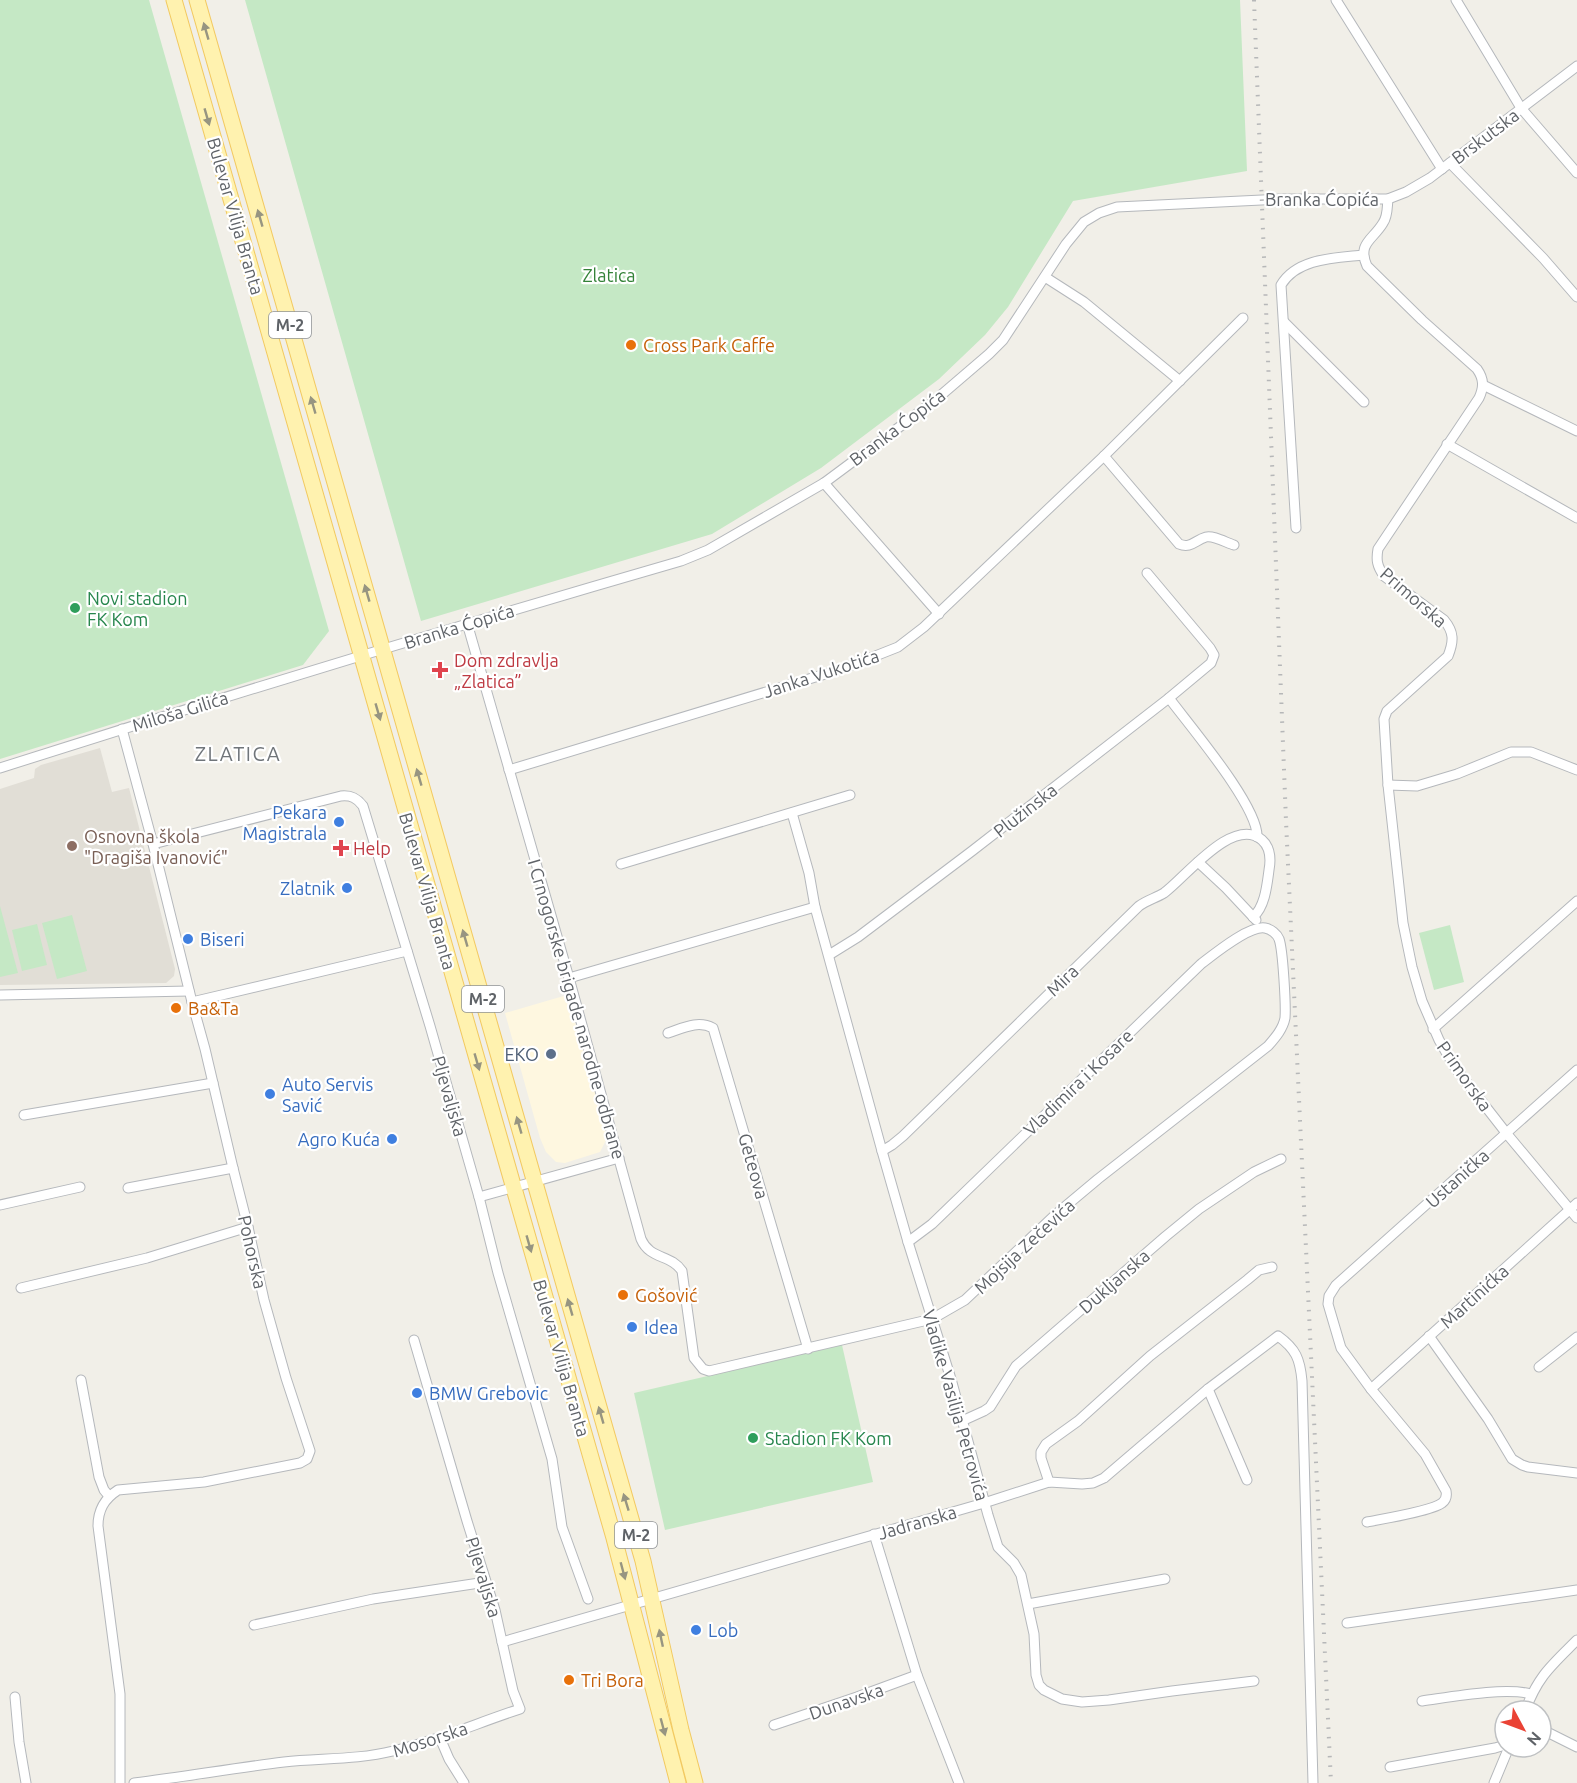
<svg xmlns="http://www.w3.org/2000/svg" width="1577" height="1783" font-family="Ubuntu,sans-serif">
<rect width="100%" height="100%" fill="#f1efe8"/>
<path fill="#fef7e0" d="M 567,995 L 608,1136 L 600,1152 L 565,1163 L 556,1162 L 546,1152 L 540,1138 L 505,1013 Z"/>
<path fill="#e1ded6" d="M 100,748 L 112,792 L 129,788 L 175,969 L 174,976 L 166,983 L 0,985 L 0,789 L 34,778 L 35,769 L 41,765 Z"/>
<g fill="#c5e8c5">
<path d="M 0,0 L 149,0 L 329,631 L 303,665 L 0,759 Z"/>
<path d="M 245,0 L 1240,0 L 1247,171 L 1073,201 L 1008,307 L 985,335 L 939,379 L 821,468 L 712,534 L 421,621 Z"/>
<path d="M 0,906 L 18,973 L 0,977 Z"/>
<path d="M 72,915 L 87,971 L 57,979 L 42,923 Z"/>
<path d="M 37,924 L 47,965 L 22,971 L 12,930 Z"/>
<path d="M 1450,925 L 1464,982 L 1434,990 L 1419,933 Z"/>
<path d="M 842,1345 L 873,1482 L 665,1530 L 634,1393 Z"/>
</g>
<g fill="none" stroke-linecap="round" stroke-linejoin="round">
<g stroke="#b5b8bc" stroke-width="11">
<g id="street">
<path d="M 1336,0 L 1442,169"/>
<path d="M 1456,0 L 1521,108 L 1577,173"/>
<path d="M 1450,163 L 1543,258 L 1577,297"/>
<path d="M 1388,199 C 1387,207 1388,216 1383,223 C 1373,240 1357,243 1367,266 L 1422,320 L 1477,369 C 1484,379 1484,387 1479,398 L 1378,549 C 1376,560 1377,566 1384,576 L 1444,620 C 1454,632 1454,641 1448,656 L 1387,711 L 1384,719 L 1388,785 L 1403,923 L 1412,967 L 1422,1001 L 1439,1040 L 1454,1066 L 1507,1134 L 1577,1218"/>
<path d="M 1045,277 L 1084,302 L 1180,381"/>
<path d="M 1284,322 L 1364,402"/>
<path d="M 1483,385 L 1577,431"/>
<path d="M 1447,444 L 1577,518"/>
<path d="M 1104,456 L 1179,544 C 1191,549 1195,540 1206,537 C 1213,535 1227,543 1234,545"/>
<path d="M 824,483 L 939,614"/>
<path d="M 1296,528 L 1281,285 C 1297,258 1335,258 1363,255"/>
<path d="M 467,623 L 569,978 L 641,1239 C 650,1260 671,1254 682,1271 L 694,1358 L 703,1369 L 709,1371 L 932,1319 L 965,1300 L 1055,1215 L 1098,1179 L 1268,1046 C 1275,1038 1283,1029 1285,1018 C 1286,1006 1283,950 1279,939 C 1277,934 1271,929 1265,928 C 1249,925 1213,955 1201,964 L 932,1224 L 908,1242"/>
<path d="M 1169,698 C 1189,725 1259,807 1257,837"/>
<path d="M 0,768 C 226,696 453,627 681,561 L 708,550 L 824,483 L 933,402 L 989,354 L 1003,340 L 1066,244 L 1084,222 L 1099,213 L 1117,207 L 1281,199 L 1388,199 L 1406,192 L 1430,178 L 1577,66"/>
<path d="M 509,770 L 845,668 L 898,647 L 924,627 L 1104,456 L 1243,318"/>
<path d="M 1388,785 L 1417,786 L 1457,774 L 1511,752 L 1531,752 L 1577,770"/>
<path d="M 792,813 L 809,873 L 815,907 L 882,1151 L 908,1242 L 951,1379 L 988,1515 L 998,1547 L 1014,1563 L 1021,1575 L 1034,1634 L 1036,1675 L 1039,1685 L 1044,1690 L 1062,1699 L 1082,1702 L 1109,1700 L 1172,1691 L 1254,1681"/>
<path d="M 153,844 L 341,796 C 351,795 357,798 363,806 L 430,1026 L 479,1197 L 498,1273 L 552,1459 L 562,1527 L 588,1599"/>
<path d="M 1198,862 L 1226,888 L 1256,920"/>
<path d="M 621,864 L 850,795"/>
<path d="M 829,955 L 858,937 L 972,851 L 1169,698 L 1211,663 L 1214,655 L 1210,648 L 1147,573"/>
<path d="M 569,978 L 815,907"/>
<path d="M 0,995 L 189,991"/>
<path d="M 192,1002 L 407,951"/>
<path d="M 1433,1029 L 1577,901"/>
<path d="M 668,1033 C 683,1028 698,1020 713,1028 L 808,1349"/>
<path d="M 24,1115 L 213,1083"/>
<path d="M 882,1151 L 892,1145 L 903,1136 L 1139,906 C 1147,900 1156,898 1164,893 C 1185,878 1233,815 1262,840 C 1271,848 1271,859 1269,870 C 1267,885 1265,907 1253,917"/>
<path d="M 128,1188 L 233,1168"/>
<path d="M 479,1197 L 619,1158"/>
<path d="M 0,1205 L 80,1187"/>
<path d="M 21,1288 L 147,1258 L 248,1227"/>
<path d="M 1429,1336 L 1488,1419 L 1512,1459 L 1522,1465 L 1528,1467 L 1577,1473"/>
<path d="M 1539,1367 L 1577,1337"/>
<path d="M 81,1380 L 99,1477 L 104,1490 L 109,1496"/>
<path d="M 1208,1389 L 1247,1480"/>
<path d="M 1371,1389 L 1577,1203"/>
<path d="M 962,1421 L 984,1411 L 990,1407 L 1016,1366 L 1166,1236 L 1199,1209 L 1254,1172 L 1281,1159"/>
<path d="M 1049,1482 L 1041,1458 L 1041,1452 L 1046,1444 L 1078,1421 L 1150,1356 L 1247,1280 L 1259,1270 L 1272,1267"/>
<path d="M 1367,1522 C 1382,1519 1432,1511 1442,1503 C 1446,1500 1447,1496 1446,1491 L 1425,1454 L 1371,1389 L 1341,1348 L 1328,1304 L 1329,1296 L 1336,1285 L 1577,1070"/>
<path d="M 874,1534 L 917,1675 L 959,1783"/>
<path d="M 1028,1604 L 1165,1579"/>
<path d="M 1347,1623 L 1577,1590"/>
<path d="M 254,1625 L 373,1599 L 486,1582"/>
<path d="M 502,1642 L 984,1503 L 1049,1482 L 1082,1484 L 1093,1483 L 1104,1478 L 1208,1389 L 1278,1336 C 1296,1349 1300,1359 1302,1381 L 1313,1783"/>
<path d="M 15,1697 L 19,1742 L 26,1783"/>
<path d="M 1422,1701 C 1451,1697 1504,1687 1531,1694"/>
<path d="M 1525,1711 C 1538,1676 1551,1666 1577,1640"/>
<path d="M 774,1725 L 857,1697 L 917,1675"/>
<path d="M 1541,1729 L 1577,1747"/>
<path d="M 440,1738 L 449,1759 L 464,1783"/>
<path d="M 1390,1767 L 1495,1748 L 1505,1745"/>
<path d="M 120,1783 L 120,1694 L 98,1526 C 98,1510 104,1499 118,1490 L 204,1482 L 300,1463 L 307,1459 L 310,1451 L 286,1378 L 264,1300 L 248,1227 L 233,1168 L 205,1049 L 192,1002 L 153,844 L 122,729"/>
<path d="M 134,1783 C 184,1777 234,1768 284,1762 C 320,1758 357,1760 393,1751 C 437,1741 477,1723 520,1709 L 513,1691 L 495,1610 L 467,1521 L 414,1340"/>
<path d="M 1494,1783 L 1509,1747"/>
</g>
</g>
<g stroke="#f2c960" stroke-width="17">
<g id="primary">
<path d="M 174,0 L 614,1538 L 678,1783"/>
<path d="M 197,0 L 643,1561 L 681,1730 L 695,1783"/>
</g>
</g>
<use href="#street" stroke="#fff" stroke-width="9"/>
<use href="#primary" stroke="#fff2af" stroke-width="15"/>
<path stroke="#b6b7b8" stroke-width="4" stroke-dasharray="1.5 8" stroke-linecap="butt" d="M 1254,0 L 1286,821 L 1331,1783"/>
</g>
<defs><path id="oneway-solid" d="M-6-.8H1V-3.2L6.5 0L1 3.2V.8H-6Z" transform="scale(1.5)"/></defs>
<g fill="#979581">
<use href="#oneway-solid" transform="translate(206 31) rotate(-106)"/>
<use href="#oneway-solid" transform="translate(207 117) rotate(74)"/>
<use href="#oneway-solid" transform="translate(260 218) rotate(-106)"/>
<use href="#oneway-solid" transform="translate(313 405) rotate(-106)"/>
<use href="#oneway-solid" transform="translate(367 593) rotate(-106)"/>
<use href="#oneway-solid" transform="translate(378 712) rotate(74)"/>
<use href="#oneway-solid" transform="translate(419 777) rotate(-106)"/>
<use href="#oneway-solid" transform="translate(465 938) rotate(-106)"/>
<use href="#oneway-solid" transform="translate(477 1062) rotate(74)"/>
<use href="#oneway-solid" transform="translate(519 1125) rotate(-106)"/>
<use href="#oneway-solid" transform="translate(529 1244) rotate(74)"/>
<use href="#oneway-solid" transform="translate(570 1307) rotate(-106)"/>
<use href="#oneway-solid" transform="translate(601 1415) rotate(-106)"/>
<use href="#oneway-solid" transform="translate(626 1502) rotate(-107)"/>
<use href="#oneway-solid" transform="translate(623 1571) rotate(75)"/>
<use href="#oneway-solid" transform="translate(661 1638) rotate(-102)"/>
<use href="#oneway-solid" transform="translate(663 1727) rotate(75)"/>
</g>
<g fill="#e8710a" stroke="#fff" stroke-width="2">
<circle cx="631" cy="345" r="6"/>
<circle cx="176" cy="1008" r="6"/>
<circle cx="623" cy="1295" r="6"/>
<circle cx="569" cy="1680" r="6"/>
</g>
<g fill="#2e9e5b" stroke="#fff" stroke-width="2">
<circle cx="75" cy="608" r="6"/>
<circle cx="753" cy="1438" r="6"/>
</g>
<g fill="#e0444e" stroke="#fff" stroke-width="2">
<path d="M437 661h6v6h6v6h-6v6h-6v-6h-6v-6h6z"/>
<path d="M338 839h6v6h6v6h-6v6h-6v-6h-6v-6h6z"/>
</g>
<g fill="#3f7fe0" stroke="#fff" stroke-width="2">
<circle cx="339" cy="822" r="6"/>
<circle cx="347" cy="888" r="6"/>
<circle cx="188" cy="939" r="6"/>
<circle cx="270" cy="1094" r="6"/>
<circle cx="392" cy="1139" r="6"/>
<circle cx="632" cy="1327" r="6"/>
<circle cx="417" cy="1393" r="6"/>
<circle cx="696" cy="1630" r="6"/>
</g>
<circle fill="#8d6e63" stroke="#fff" stroke-width="2" cx="72" cy="846" r="6"/>
<circle fill="#5c6f8a" stroke="#fff" stroke-width="2" cx="551" cy="1054" r="6"/>
<g text-anchor="middle" dominant-baseline="central" stroke-width="4.5" stroke-linejoin="round" paint-order="stroke">
<g fill="#fff" stroke="#8f9295" stroke-width="1.5">
<rect x="269" y="312" width="42" height="26" rx="4.5"/>
<rect x="462" y="986" width="42" height="26" rx="4.5"/>
<rect x="615" y="1522" width="42" height="26" rx="4.5"/>
</g>
<g font-size="16" font-weight="bold" fill="#5f6368">
<text x="290" y="325">M-2</text>
<text x="483" y="999">M-2</text>
<text x="636" y="1535">M-2</text>
</g>
<g font-size="18" fill="#5f6368" stroke="#fff">
<text transform="translate(1485 136) rotate(-37)">Brskutska</text>
<text x="1322" y="199">Branka Ćopića</text>
<text transform="translate(236 216) rotate(74)">Bulevar Vilija Branta</text>
<text transform="translate(897 427) rotate(-37)">Branka Ćopića</text>
<text transform="translate(1414 597) rotate(41)">Primorska</text>
<text transform="translate(459 626) rotate(-17)">Branka Ćopića</text>
<text transform="translate(821 673) rotate(-18)">Janka Vukotića</text>
<text transform="translate(180 711) rotate(-17)">Miloša Gilića</text>
<text transform="translate(1025 810) rotate(-38)">Plužinska</text>
<text transform="translate(428 891) rotate(74)">Bulevar Vilija Branta</text>
<text transform="translate(1062 980) rotate(-44)">Mira</text>
<text transform="translate(577 1009) rotate(74)">I Crnogorske brigade narodne odbrane</text>
<text transform="translate(1465 1076) rotate(55)">Primorska</text>
<text transform="translate(1078 1082) rotate(-44)">Vladimira i Kosare</text>
<text transform="translate(450 1096) rotate(74)">Pljevaljska</text>
<text transform="translate(754 1166) rotate(74)">Geteova</text>
<text transform="translate(1457 1178) rotate(-42)">Ustanička</text>
<text transform="translate(1024 1246) rotate(-43)">Mojsija Zečevića</text>
<text transform="translate(253 1252) rotate(77)">Pohorska</text>
<text transform="translate(1114 1281) rotate(-41)">Dukljanska</text>
<text transform="translate(1474 1296) rotate(-42)">Martinićka</text>
<text transform="translate(562 1358) rotate(74)">Bulevar Vilija Branta</text>
<text transform="translate(956 1405) rotate(74)">Vladike Vasilija Petrovića</text>
<text transform="translate(917 1522) rotate(-16)">Jadranska</text>
<text transform="translate(484 1577) rotate(73)">Pljevaljska</text>
<text transform="translate(846 1701) rotate(-19)">Dunavska</text>
<text transform="translate(430 1739) rotate(-18)">Mosorska</text>
</g>
<g font-size="18" fill="#348238" stroke="#fff">
<text x="609" y="275">Zlatica</text>
</g>
<g font-size="18" fill="#c56008" stroke="#fff" text-anchor="start">
<text x="643" y="345">Cross Park Caffe</text>
<text x="188" y="1008">Ba&amp;Ta</text>
<text x="635" y="1295">Gošović</text>
<text x="581" y="1680">Tri Bora</text>
</g>
<g font-size="18" fill="#27864d" stroke="#fff" text-anchor="start">
<text x="87" y="598">Novi stadion<tspan x="87" dy="21">FK Kom</tspan></text>
<text x="765" y="1438">Stadion FK Kom</text>
</g>
<g font-size="18" fill="#be3a42" stroke="#fff" text-anchor="start">
<text x="454" y="660">Dom zdravlja<tspan x="454" dy="21">„Zlatica”</tspan></text>
<text x="353" y="848">Help</text>
</g>
<g font-size="18" fill="#366cbe" stroke="#fff" text-anchor="start">
<text x="327" y="812" text-anchor="end">Pekara<tspan x="327" dy="21">Magistrala</tspan></text>
<text x="335" y="888" text-anchor="end">Zlatnik</text>
<text x="200" y="939">Biseri</text>
<text x="282" y="1084">Auto Servis<tspan x="282" dy="21">Savić</tspan></text>
<text x="380" y="1139" text-anchor="end">Agro Kuća</text>
<text x="644" y="1327">Idea</text>
<text x="429" y="1393">BMW Grebovic</text>
<text x="708" y="1630">Lob</text>
</g>
<g font-size="18" fill="#785e54" stroke="#fff" text-anchor="start">
<text x="84" y="836">Osnovna škola<tspan x="84" dy="21">"Dragiša Ivanović"</tspan></text>
</g>
<g font-size="18" fill="#4e5e75" stroke="#fff" text-anchor="end">
<text x="539" y="1054">EKO</text>
</g>
<g font-size="20" letter-spacing="1.5" fill="#70757a" stroke="#fff">
<text x="238" y="753">ZLATICA</text>
</g>
</g>
<g transform="translate(1523 1729) rotate(131)"><circle r="28" fill="#ffffff" stroke="#bfc1c3" stroke-width="1.5"/>
<path d="M0-4.5L10 22L0 15L-10 22Z" fill="#ea4335"/>
<text y="-9" font-size="16" font-weight="bold" text-anchor="middle" fill="#5f6368">N</text>
</g>
</svg>
